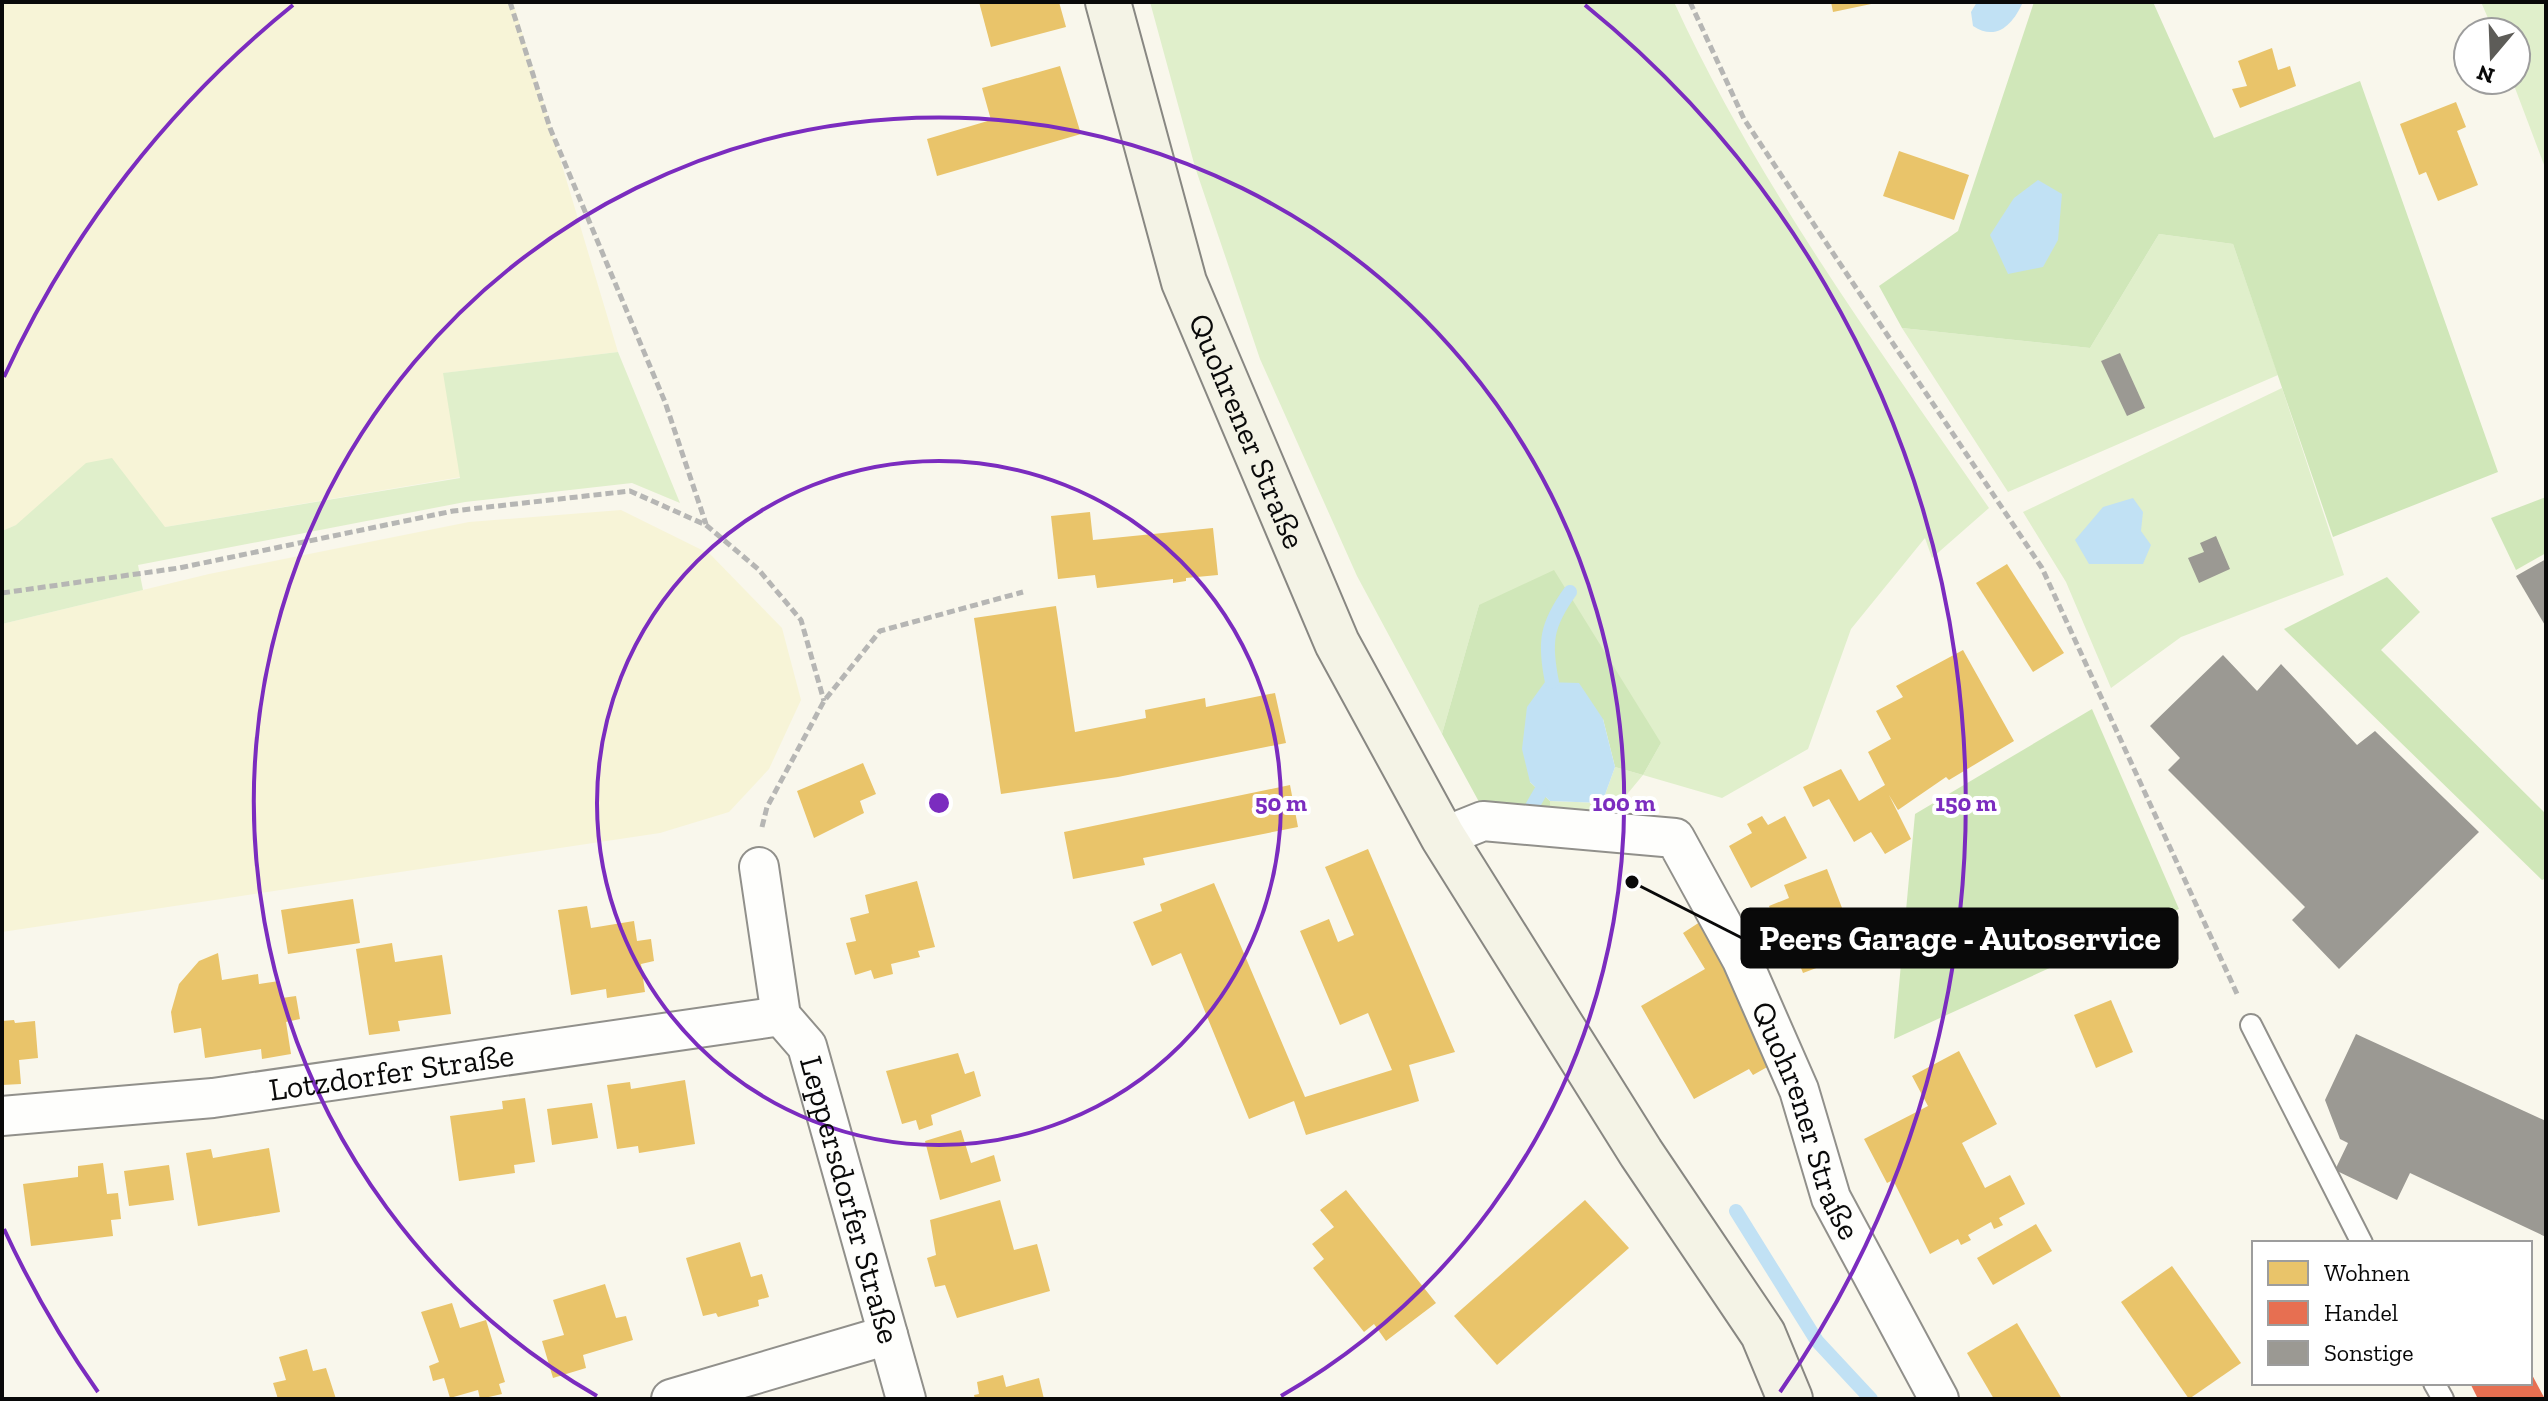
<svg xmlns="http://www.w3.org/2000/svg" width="2548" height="1401" font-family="'Zilla Slab',serif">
<rect width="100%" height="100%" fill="#f9f7ec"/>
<g fill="#f7f4d7">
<path d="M 2,2 L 513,2 L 618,352 L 444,373 L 461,477 L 165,527 L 16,525 L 2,531 Z"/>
<path d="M 621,510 L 710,554 L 782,628 L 801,700 L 769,769 L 729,812 L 660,833 L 2,932 L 2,624 L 209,574 L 469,522 Z"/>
</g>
<g fill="#e0efcb">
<path d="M 1150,2 L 1674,2 C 1757,183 1876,345 1989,508 L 1932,558 L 1925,538 L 1851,629 L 1808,749 L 1722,798 L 1643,775 L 1614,810 L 1550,811 L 1550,801 L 1602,803 L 1615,767 L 1643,775 L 1661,743 L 1479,605 L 1442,734 L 1357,576 L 1260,359 L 1195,167 Z"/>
<path d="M 2481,2 L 2546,2 L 2546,170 L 2512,80 L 2516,80 L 2516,32 L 2494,32 Z"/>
<path d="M 2159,234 L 2233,244 L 2278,375 L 2008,492 L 1902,328 L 2090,348 Z"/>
<path d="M 618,352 L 680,503 L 632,483 L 465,502 L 138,565 L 143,590 L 2,624 L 2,531 L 16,525 L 86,463 L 112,458 L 165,527 L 460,478 L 443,373 Z"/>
<path d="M 2282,388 L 2344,575 L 2181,637 L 2111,688 L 2066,582 L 2023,512 Z"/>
</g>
<g fill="#d0e7b9">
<path d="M 2034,2 L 2153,2 L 2214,138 L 2360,81 L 2498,472 L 2333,537 L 2233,244 L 2159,234 L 2090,348 L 1902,328 L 1879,286 L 1958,231 Z"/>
<path d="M 2546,497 L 2546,553 L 2516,570 L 2491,518 Z"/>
<path d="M 1554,570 L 1661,743 L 1643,775 L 1615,767 L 1603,719 L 1530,782 L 1550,801 L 1550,811 L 1484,811 L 1442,734 L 1479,605 Z"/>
<path d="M 2387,577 L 2420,612 L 2381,650 L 2546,814 L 2546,878 L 2542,880 L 2284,629 Z"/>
<path d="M 2092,709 L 2179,909 L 1894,1039 L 1915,814 Z"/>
</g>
<g fill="#c1e1f4">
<path d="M 1977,2 L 2023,2 C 2013,24 1997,42 1973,26 L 1971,12 Z"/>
<path d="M 2038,180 L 2062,194 L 2058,240 L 2043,267 L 2008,274 L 1990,235 L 2014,198 Z"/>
<path d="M 2133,498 L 2143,512 L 2141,531 L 2151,545 L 2143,564 L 2089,564 L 2075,540 L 2103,507 Z"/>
<path d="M 1545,682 L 1579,683 L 1603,719 L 1615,767 L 1602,803 L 1550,801 L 1530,782 L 1522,749 L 1527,707 Z"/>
</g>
<g fill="#e9c46a">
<path d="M 979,2 L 1059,2 L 1066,27 L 991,47 Z"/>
<path d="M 1831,2 L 1876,2 L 1876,3 L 1833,12 Z"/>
<path d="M 2272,48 L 2278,70 L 2290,66 L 2296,86 L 2240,108 L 2232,89 L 2247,86 L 2238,61 Z"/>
<path d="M 1060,66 L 1081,134 L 937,176 L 927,139 L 991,120 L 982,88 Z"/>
<path d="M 2456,102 L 2466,127 L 2457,131 L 2478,185 L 2438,201 L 2426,172 L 2419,175 L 2400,124 Z"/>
<path d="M 1899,151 L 1969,175 L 1954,220 L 1883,196 Z"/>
<path d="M 1090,512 L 1093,540 L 1213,528 L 1218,575 L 1186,578 L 1186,581 L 1173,583 L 1173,579 L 1097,588 L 1095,575 L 1058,579 L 1051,516 Z"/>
<path d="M 2007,564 L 2064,653 L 2033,672 L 1976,583 Z"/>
<path d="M 1056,606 L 1075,732 L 1146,718 L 1145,710 L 1205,698 L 1206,707 L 1275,693 L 1286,743 L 1118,777 L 1001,794 L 974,618 Z"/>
<path d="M 1963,650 L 2014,741 L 1949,780 L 1946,777 L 1898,810 L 1889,795 L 1911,839 L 1885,854 L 1871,832 L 1854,842 L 1829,799 L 1813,807 L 1803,787 L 1841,769 L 1859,801 L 1885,785 L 1868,752 L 1891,739 L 1876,711 L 1903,697 L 1896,686 Z"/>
<path d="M 863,763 L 876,794 L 860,801 L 864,813 L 814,838 L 797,791 Z"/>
<path d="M 1290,785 L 1298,827 L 1143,858 L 1145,865 L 1073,879 L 1064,832 Z"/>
<path d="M 1762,816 L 1768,825 L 1785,816 L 1807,858 L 1751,888 L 1729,846 L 1752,833 L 1747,824 Z"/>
<path d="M 1368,849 L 1455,1052 L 1409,1065 L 1419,1101 L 1306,1135 L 1294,1101 L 1249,1119 L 1181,953 L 1152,966 L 1133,922 L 1162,911 L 1160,904 L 1214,883 L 1305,1097 L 1392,1070 L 1368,1013 L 1340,1025 L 1300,931 L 1329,919 L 1338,942 L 1354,935 L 1325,867 Z"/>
<path d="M 1827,869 L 1859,952 L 1803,973 L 1788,936 L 1782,939 L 1769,906 L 1789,898 L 1784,885 Z"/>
<path d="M 917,881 L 935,947 L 918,951 L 920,957 L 891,964 L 893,974 L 874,979 L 871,970 L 855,975 L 846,943 L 856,941 L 850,918 L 869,913 L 865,895 Z"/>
<path d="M 353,899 L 360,943 L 288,954 L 281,910 Z"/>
<path d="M 587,906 L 591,928 L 634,921 L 637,941 L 651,939 L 654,961 L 641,964 L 645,992 L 607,998 L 606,989 L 571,995 L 558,910 Z"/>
<path d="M 1703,920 L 1778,1061 L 1753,1075 L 1749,1069 L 1694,1099 L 1641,1006 L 1705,969 L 1683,933 Z"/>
<path d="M 392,943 L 395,962 L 442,955 L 451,1014 L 398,1021 L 400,1031 L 369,1035 L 356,949 Z"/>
<path d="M 218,953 L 222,980 L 258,974 L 259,984 L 279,981 L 282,998 L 296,996 L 300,1019 L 286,1022 L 291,1054 L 262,1059 L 261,1049 L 205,1058 L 201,1028 L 174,1033 L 171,1012 L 179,984 L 199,961 Z"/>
<path d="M 2111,1000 L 2133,1052 L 2096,1068 L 2074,1015 Z"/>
<path d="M 14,1020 L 15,1023 L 35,1021 L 38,1058 L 19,1060 L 21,1084 L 2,1085 L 2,1021 Z"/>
<path d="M 1959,1051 L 1997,1124 L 1962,1143 L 1985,1188 L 2010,1175 L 2025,1204 L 1999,1218 L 2003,1225 L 1994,1229 L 1991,1222 L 1968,1235 L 1971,1240 L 1961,1245 L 1958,1239 L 1930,1254 L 1893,1180 L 1887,1183 L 1864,1139 L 1928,1106 L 1912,1076 Z"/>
<path d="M 958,1053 L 965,1074 L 974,1071 L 981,1096 L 931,1115 L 933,1125 L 919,1130 L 916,1120 L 902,1124 L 886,1071 Z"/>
<path d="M 685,1080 L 695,1144 L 639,1153 L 638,1146 L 617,1149 L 607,1085 L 630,1082 L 631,1089 Z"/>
<path d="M 525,1098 L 535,1162 L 514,1165 L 515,1173 L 459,1181 L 450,1116 L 503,1109 L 502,1101 Z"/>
<path d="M 592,1103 L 598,1138 L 552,1145 L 547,1109 Z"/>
<path d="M 961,1130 L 971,1163 L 994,1155 L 1001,1181 L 940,1200 L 925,1141 Z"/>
<path d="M 269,1148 L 280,1212 L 198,1226 L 186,1153 L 211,1149 L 213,1158 Z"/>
<path d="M 103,1163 L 107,1194 L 118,1193 L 121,1219 L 111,1220 L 113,1236 L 31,1246 L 23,1184 L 78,1177 L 78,1166 Z"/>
<path d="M 169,1165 L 174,1200 L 129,1206 L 124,1171 Z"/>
<path d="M 1346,1190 L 1436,1303 L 1386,1341 L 1374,1324 L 1364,1332 L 1313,1268 L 1324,1259 L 1312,1244 L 1334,1227 L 1320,1210 Z"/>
<path d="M 1000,1200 L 1014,1250 L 1037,1244 L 1050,1291 L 957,1318 L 945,1285 L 935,1287 L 927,1258 L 936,1255 L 930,1220 Z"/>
<path d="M 1585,1200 L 1629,1248 L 1497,1365 L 1454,1316 Z"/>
<path d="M 2036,1224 L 2052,1251 L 1993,1285 L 1977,1258 Z"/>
<path d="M 740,1242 L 751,1277 L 762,1274 L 769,1297 L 758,1300 L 759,1306 L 718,1317 L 716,1313 L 703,1316 L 686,1258 Z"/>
<path d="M 2172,1266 L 2241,1363 L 2189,1399 L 2121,1302 Z"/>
<path d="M 605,1284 L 616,1318 L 626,1316 L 633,1340 L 583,1355 L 586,1368 L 553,1378 L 542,1341 L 564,1335 L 553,1300 Z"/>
<path d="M 452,1303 L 460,1328 L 486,1320 L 505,1382 L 499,1384 L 502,1394 L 480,1399 L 478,1390 L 450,1398 L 444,1378 L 433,1381 L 429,1366 L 439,1362 L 421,1312 Z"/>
<path d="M 2017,1323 L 2062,1399 L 1994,1399 L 1967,1353 Z"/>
<path d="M 307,1349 L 313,1371 L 326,1368 L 336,1399 L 278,1399 L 273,1383 L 286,1380 L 279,1357 Z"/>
<path d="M 1003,1375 L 1006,1387 L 1039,1378 L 1044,1399 L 975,1399 L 974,1395 L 979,1394 L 977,1382 Z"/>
</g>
<path fill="#e76f51" d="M 2530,1371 L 2545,1399 L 2478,1399 L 2470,1383 L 2530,1383 Z"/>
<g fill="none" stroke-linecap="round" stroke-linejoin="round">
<g stroke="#c1e1f4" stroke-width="14">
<path d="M 1552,682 C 1544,643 1546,625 1570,592"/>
<path d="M 1530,810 L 1541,791"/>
<path d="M 1736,1211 L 1817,1341 L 1871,1399"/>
</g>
</g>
<g fill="#9b9993">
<path d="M 2120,353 L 2145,408 L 2127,416 L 2101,361 Z"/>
<path d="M 2216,536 L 2230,569 L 2199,583 L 2188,558 L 2204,552 L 2200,543 Z"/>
<path d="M 2546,559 L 2546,627 L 2516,576 Z"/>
<path d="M 2223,655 L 2257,691 L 2281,664 L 2357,745 L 2375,731 L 2479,832 L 2339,969 L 2292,920 L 2305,907 L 2168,770 L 2180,758 L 2150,726 Z"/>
<path d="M 2356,1034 L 2546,1121 L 2546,1237 L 2410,1173 L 2397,1200 L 2335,1170 L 2348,1143 L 2340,1139 L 2325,1100 Z"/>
</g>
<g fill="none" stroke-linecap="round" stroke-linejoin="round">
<g stroke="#91908b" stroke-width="24">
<g id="lane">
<path d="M 2251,1025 L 2362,1243"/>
<path d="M 2434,1383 L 2443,1399"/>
</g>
</g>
<g stroke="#91908b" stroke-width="42">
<g id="street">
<path id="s1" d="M 1443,837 L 1483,821 L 1675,838 L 1742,960 L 1799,1090 L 1831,1198 L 1939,1399"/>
<path id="s2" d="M 759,867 L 781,1016 L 807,1046 L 906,1399"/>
<path id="s3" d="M 2,1116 L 213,1098 L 781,1016"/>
<path d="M 671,1399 L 888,1335"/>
</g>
</g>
<g stroke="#888782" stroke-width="48">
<g id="secondary">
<path id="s4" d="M 1108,2 L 1184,282 L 1337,643 L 1443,837 L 1641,1153 L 1763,1334 L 1790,1399"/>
</g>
</g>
<g stroke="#b6b6b4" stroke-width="5" stroke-dasharray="8 4" stroke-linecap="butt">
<path d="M 510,2 L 550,128 L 665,402 L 706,524"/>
<path d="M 1690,2 L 1744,119 L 2042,568 L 2238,996"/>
<path d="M 2,593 L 179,568 L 453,511 L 630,491 L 706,525 L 758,569 L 801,620 L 824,701"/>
<path d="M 762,827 L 767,807 L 824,701 L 880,631 L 1023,592"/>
</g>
<use href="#lane" stroke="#fefefc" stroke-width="20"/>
<use href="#street" stroke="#fefefc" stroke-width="38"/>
<use href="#secondary" stroke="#f4f3e6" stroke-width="44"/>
</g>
<g fill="none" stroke="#7b2cbf" stroke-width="4">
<circle cx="939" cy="803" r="342"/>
<path d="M597 1396A685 685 0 1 1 1281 1396"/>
<path d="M98 1392A1027 1027 0 0 1 4 1229M4 377A1027 1027 0 0 1 293 5M1585 5A1027 1027 0 0 1 1780 1392"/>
</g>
<g text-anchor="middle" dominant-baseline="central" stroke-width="8" stroke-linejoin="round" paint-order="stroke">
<g font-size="32" fill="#090909" stroke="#fff">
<text stroke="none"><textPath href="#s4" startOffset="452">Quohrener Straße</textPath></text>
<text stroke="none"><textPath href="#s3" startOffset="392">Lotzdorfer Straße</textPath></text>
<text stroke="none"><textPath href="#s1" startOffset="548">Quohrener Straße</textPath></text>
<text stroke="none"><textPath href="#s2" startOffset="350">Leppersdorfer Straße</textPath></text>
</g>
</g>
<circle cx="939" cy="803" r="12" fill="#7b2cbf" stroke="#fff" stroke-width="4"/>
<g font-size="24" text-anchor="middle" font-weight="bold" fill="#7b2cbf" stroke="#fff" stroke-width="8" stroke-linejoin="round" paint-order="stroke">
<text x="1281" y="811">50 m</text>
<text x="1624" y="811">100 m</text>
<text x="1966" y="811">150 m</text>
</g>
<path fill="none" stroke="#090909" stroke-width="3" d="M1632 882L1742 938"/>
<circle fill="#090909" stroke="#fff" stroke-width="3" cx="1632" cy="882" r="8"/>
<rect fill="#090909" stroke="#090909" stroke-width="3" x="1742" y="909" width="435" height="58" rx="8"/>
<g font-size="34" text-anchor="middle" font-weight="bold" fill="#fff">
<text x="1960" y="950">Peers Garage - Autoservice</text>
</g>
<rect width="2548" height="1401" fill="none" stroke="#090909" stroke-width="8"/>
<rect x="2252" y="1241" width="280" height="144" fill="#ffffff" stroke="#9d9d9d" stroke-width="2"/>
<rect x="2268" y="1261" width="40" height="24" fill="#e9c46a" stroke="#9d9d9d" stroke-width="2"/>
<text x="2324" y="1281" font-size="24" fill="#090909">Wohnen</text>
<rect x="2268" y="1301" width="40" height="24" fill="#e76f51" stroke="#9d9d9d" stroke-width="2"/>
<text x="2324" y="1321" font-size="24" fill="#090909">Handel</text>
<rect x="2268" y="1341" width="40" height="24" fill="#9b9993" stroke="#9d9d9d" stroke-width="2"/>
<text x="2324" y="1361" font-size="24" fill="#090909">Sonstige</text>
<g transform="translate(2492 56) rotate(199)"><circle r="38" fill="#ffffff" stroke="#9d9d9d" stroke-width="2"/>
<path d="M0-6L14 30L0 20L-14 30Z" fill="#5d5c58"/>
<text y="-12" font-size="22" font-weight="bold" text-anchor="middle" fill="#090909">N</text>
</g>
</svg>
